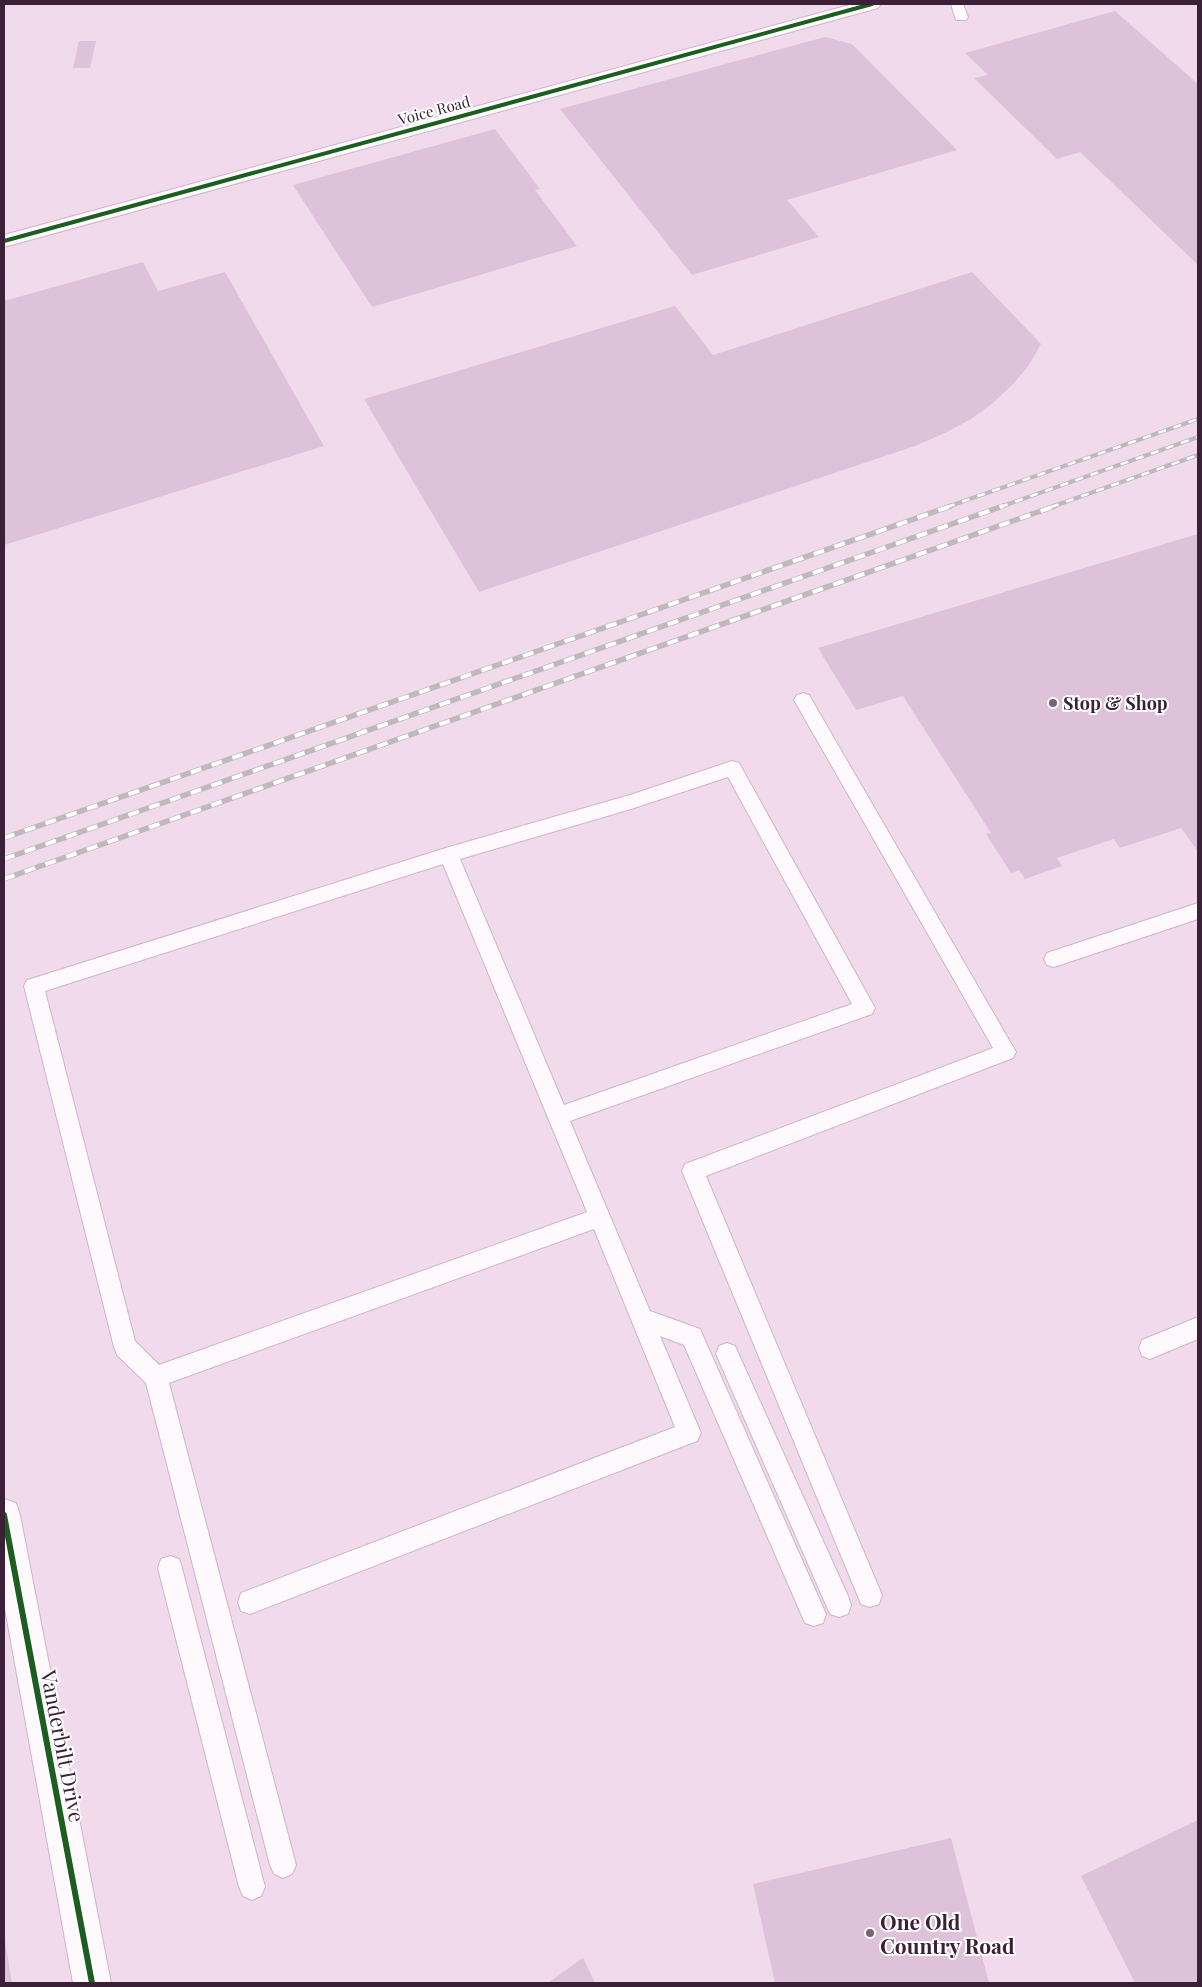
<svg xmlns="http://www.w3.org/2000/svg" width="1202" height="1987" font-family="'Playfair Display',serif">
<rect width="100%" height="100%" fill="#f1daec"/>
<g fill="#dec2d9">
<path d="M 1115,11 L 1198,84 L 1198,265 L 1080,152 L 1057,159 L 974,78 L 988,75 L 965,53 Z"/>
<path d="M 825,37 L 852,44 L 957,150 L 787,200 L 819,237 L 692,275 L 560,109 Z"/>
<path d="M 79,41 L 96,41 L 90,68 L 73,68 Z"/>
<path d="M 495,129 L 540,189 L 535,190 L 577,246 L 372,307 L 293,185 Z"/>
<path d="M 143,262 L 158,291 L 225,272 L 324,446 L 4,545 L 4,301 Z"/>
<path d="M 972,272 L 1041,344 L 1029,365 L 1013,384 L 994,402 L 971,419 L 945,433 L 915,446 L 479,592 L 364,399 L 675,306 L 713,355 Z"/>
<path d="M 1198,534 L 1198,850 L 1197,850 L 1181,828 L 1120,848 L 1114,839 L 1057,858 L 1062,866 L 1025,879 L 1019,870 L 1011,873 L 986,834 L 991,833 L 903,696 L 856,710 L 818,648 Z"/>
<path d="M 1198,1820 L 1198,1983 L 1135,1983 L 1081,1876 Z"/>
<path d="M 951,1838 L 989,1983 L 775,1983 L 753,1884 Z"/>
<path d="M 4,1941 L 5,1941 L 12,1983 L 4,1983 Z"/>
<path d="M 583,1958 L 595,1983 L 548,1983 Z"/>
</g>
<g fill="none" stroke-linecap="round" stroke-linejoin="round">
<g stroke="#cdb6c9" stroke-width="2">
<g id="service">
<path d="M 951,4 L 963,4 L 968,17 L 966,20 L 956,20 Z"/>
<path d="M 803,693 L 809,695 L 1016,1052 L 1013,1058 L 706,1176 L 882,1595 L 879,1604 L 870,1607 L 861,1604 L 682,1171 L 685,1164 L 993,1048 L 794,700 L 797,695 Z"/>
<path d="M 732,761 L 739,763 L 875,1008 L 872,1014 L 570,1121 L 650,1311 L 700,1329 L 826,1614 L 823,1623 L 814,1626 L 805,1623 L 684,1345 L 660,1336 L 701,1433 L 697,1441 L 250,1614 L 241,1611 L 238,1602 L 241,1593 L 675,1427 L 594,1229 L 169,1383 L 296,1865 L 292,1874 L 283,1878 L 274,1874 L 270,1865 L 146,1383 L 117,1355 L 114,1347 L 24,986 L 27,980 L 34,978 L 449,847 L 630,795 ZM 728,777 L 852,1004 L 564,1105 L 460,859 L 631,809 ZM 443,864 L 587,1212 L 159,1365 L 135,1341 L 45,991 Z"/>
<path d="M 1198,903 L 1198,919 L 1054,967 L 1047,965 L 1044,959 L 1047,953 Z"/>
<path d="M 1198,1317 L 1198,1339 L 1150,1359 L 1142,1356 L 1139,1348 L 1142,1340 Z"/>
<path d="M 727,1343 L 735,1346 L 848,1596 L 851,1605 L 848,1614 L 839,1617 L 830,1614 L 716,1354 L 719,1346 Z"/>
<path d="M 170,1556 L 179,1559 L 182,1568 L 265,1887 L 261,1896 L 252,1900 L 243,1896 L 239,1887 L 158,1568 L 161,1559 Z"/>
</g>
</g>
<g stroke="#cdb6c9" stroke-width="2">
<g id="minor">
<path d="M 853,4 L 881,4 L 878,8 L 4,247 L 4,235 Z"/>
<path d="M 4,1499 L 16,1503 L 20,1515 L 111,1983 L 73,1983 L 4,1603 Z"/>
</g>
</g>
<use href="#service" fill="#fdf9fc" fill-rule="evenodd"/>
<use href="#minor" fill="#fdf9fc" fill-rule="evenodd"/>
<g stroke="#bfb8bd" stroke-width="4">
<g id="rail-far1">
<path d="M 947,507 L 1198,419"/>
<path d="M 1000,507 L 1198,437"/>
<path d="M 1051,507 L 1198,455"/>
</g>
</g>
<g stroke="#bfb8bd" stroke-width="5.5">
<g id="rail">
<path d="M 4,838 L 951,506"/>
<path d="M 4,859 L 1003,506"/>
<path d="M 4,879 L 1055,506"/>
</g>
</g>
<use href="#rail-far1" stroke="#fff" stroke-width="2.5" stroke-dasharray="8" stroke-linecap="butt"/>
<use href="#rail" stroke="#fff" stroke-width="4" stroke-dasharray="11" stroke-linecap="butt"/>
<g stroke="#fff" stroke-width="6">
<path id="cycleway-far1" d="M 4,241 L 872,4"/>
</g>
<g stroke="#fff" stroke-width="9">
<path id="cycleway" d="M 4,1515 L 92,1983"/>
</g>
<use href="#cycleway-far1" stroke="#1b5e20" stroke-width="4"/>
<use href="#cycleway" stroke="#1b5e20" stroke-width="6"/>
</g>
<g fill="#7b6176" stroke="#fff" stroke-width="2">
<circle cx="1053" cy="703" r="5"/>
<circle cx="870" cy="1933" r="5"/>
</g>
<g text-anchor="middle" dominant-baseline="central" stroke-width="4" stroke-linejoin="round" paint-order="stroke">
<g font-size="15" fill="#3b2037" stroke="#fff">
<text transform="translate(434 110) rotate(-15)">Voice Road</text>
</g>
<g font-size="18" font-weight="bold" fill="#3b2037" stroke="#fff" text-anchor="start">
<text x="1063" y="703">Stop &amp; Shop</text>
</g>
<g font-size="21" fill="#3b2037" stroke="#fff">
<text transform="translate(64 1746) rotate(79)">Vanderbilt Drive</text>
</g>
<g font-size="21" font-weight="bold" fill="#3b2037" stroke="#fff" text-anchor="start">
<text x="880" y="1921">One Old<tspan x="880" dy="24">Country Road</tspan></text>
</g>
</g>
<rect width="1202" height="1987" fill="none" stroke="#3b2037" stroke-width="10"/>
</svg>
